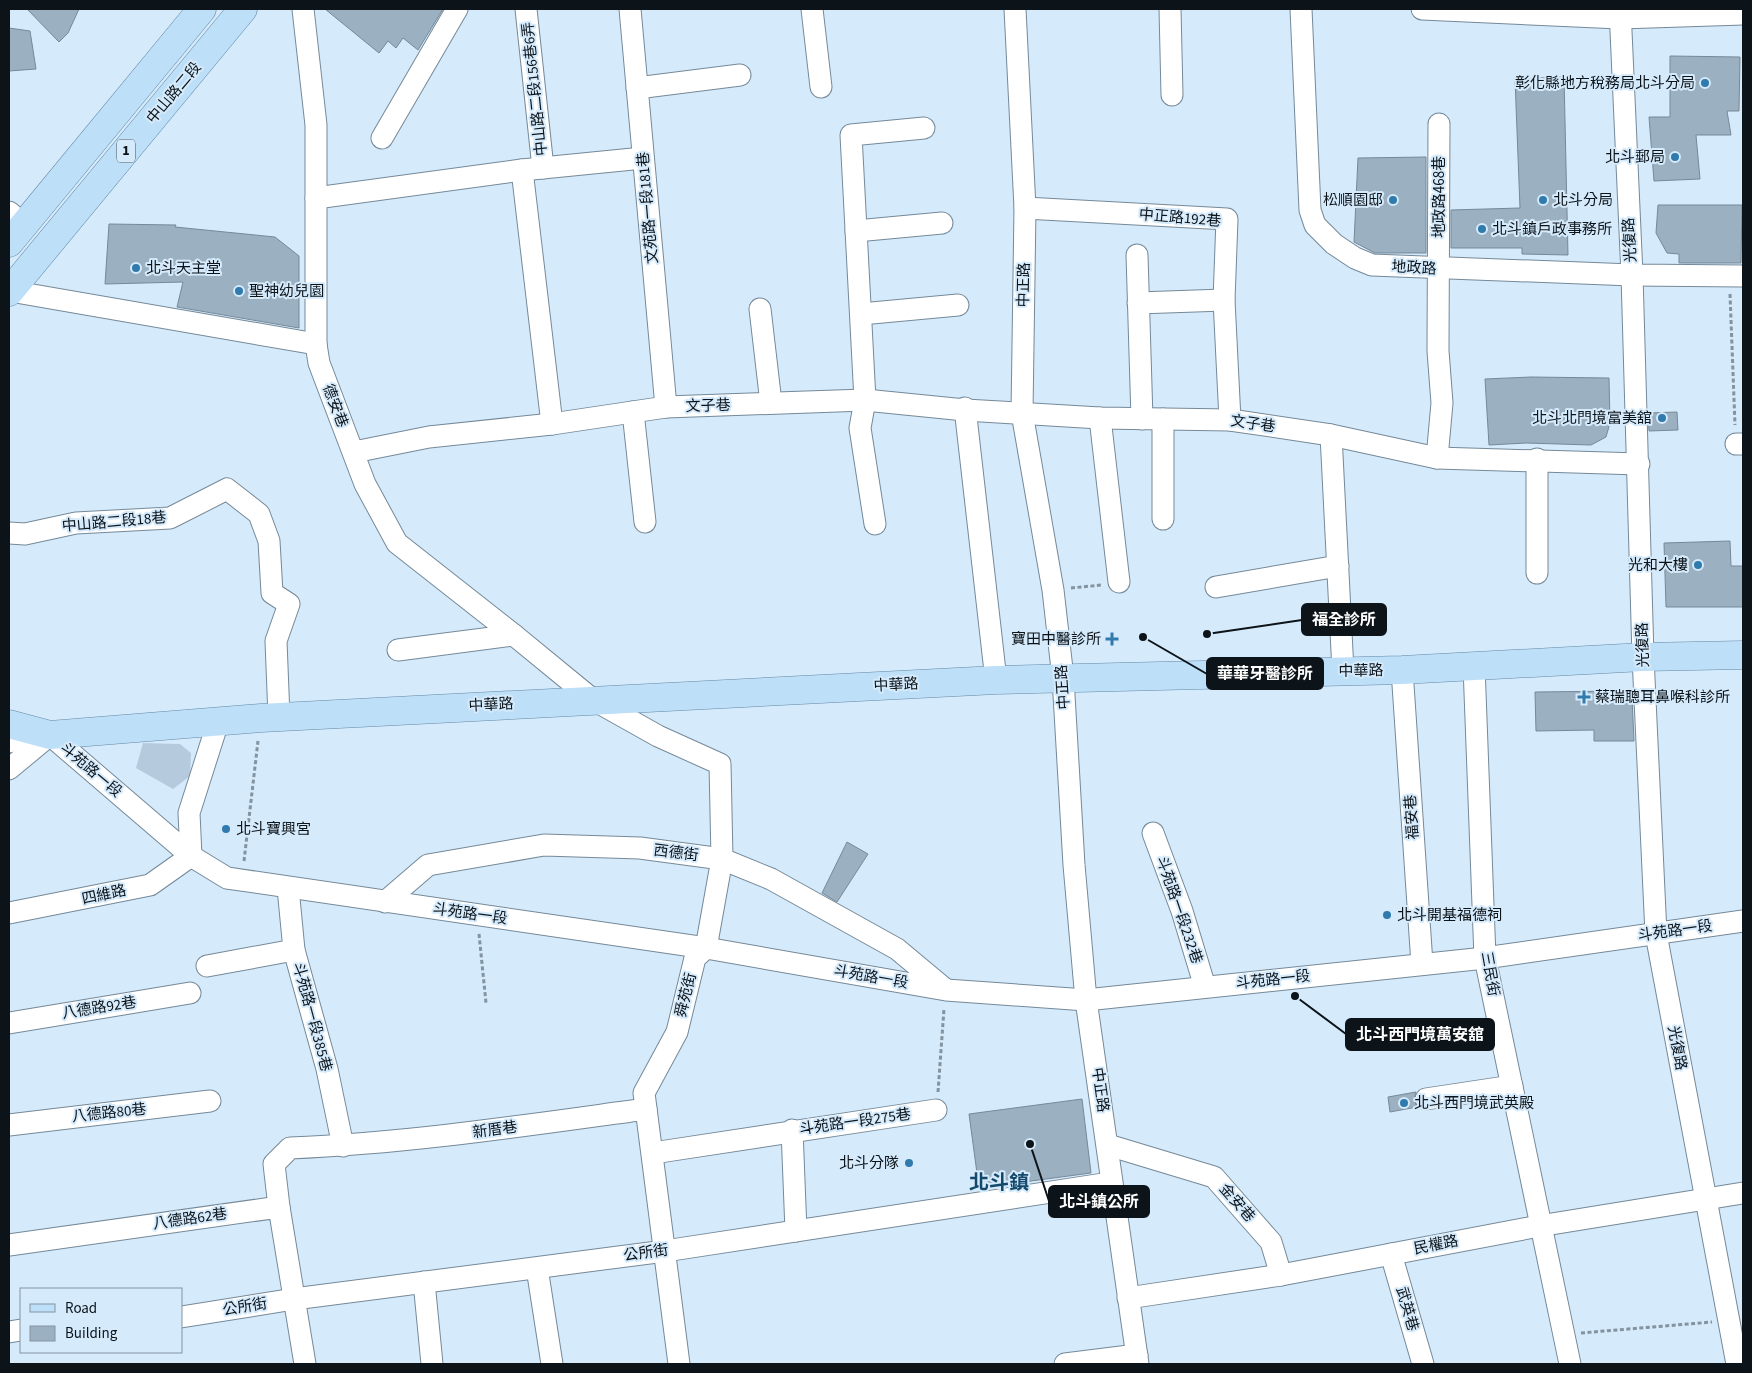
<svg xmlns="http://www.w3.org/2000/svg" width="1752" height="1373" font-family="'Source Sans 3','Noto Sans TC',sans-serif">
<rect width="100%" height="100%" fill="#d5eafb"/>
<path fill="#b5cbdd" d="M 143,743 L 180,744 L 191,753 L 190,776 L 173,789 L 136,768 Z"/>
<g fill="#9bb0c0" stroke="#768999">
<path d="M 27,9 L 79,9 L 68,33 L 59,42 Z"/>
<path d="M 325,9 L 443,9 L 418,50 L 403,38 L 396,48 L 388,41 L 379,53 Z"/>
<path d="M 9,28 L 30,31 L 36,69 L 9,71 Z"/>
<path d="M 1670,56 L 1740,57 L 1739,111 L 1727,111 L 1731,135 L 1696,135 L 1700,179 L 1654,181 L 1649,117 L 1670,117 Z"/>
<path d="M 1564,77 L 1568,255 L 1522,254 L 1522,248 L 1451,248 L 1451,210 L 1520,208 L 1515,79 Z"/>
<path d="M 1426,157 L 1426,253 L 1375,253 L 1354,242 L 1358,158 Z"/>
<path d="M 1658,205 L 1742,205 L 1741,263 L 1679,263 L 1679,254 L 1667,253 L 1656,233 Z"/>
<path d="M 109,224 L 176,225 L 175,227 L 275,237 L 299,256 L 299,328 L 177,307 L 183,282 L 105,284 Z"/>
<path d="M 1531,377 L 1609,378 L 1610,423 L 1606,437 L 1591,445 L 1526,443 L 1489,445 L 1485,379 Z"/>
<path d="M 1677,412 L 1678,430 L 1649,431 L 1648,413 Z"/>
<path d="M 1730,541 L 1731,566 L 1743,566 L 1743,607 L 1666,607 L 1664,543 Z"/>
<path d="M 1620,691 L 1632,698 L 1634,741 L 1594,741 L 1594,730 L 1536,731 L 1535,692 Z"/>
<path d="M 847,842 L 868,854 L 837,902 L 822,893 Z"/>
<path d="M 1416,1092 L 1414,1100 L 1417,1107 L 1390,1112 L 1388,1097 Z"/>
<path d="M 1082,1099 L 1091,1173 L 979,1188 L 969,1114 Z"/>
</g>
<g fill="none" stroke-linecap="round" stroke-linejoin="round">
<g stroke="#758998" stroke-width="23">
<g id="minor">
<path d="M 303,9 L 316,125 L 316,344 L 319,363 L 365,484 L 397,543 L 514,635 L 592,699 L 658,736 L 720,764 L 722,859 L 706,948 L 695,958 L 677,1032 L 644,1093 L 679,1364"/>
<path d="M 526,9 L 543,168"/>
<path d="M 630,9 L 666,407"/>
<path d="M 812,9 L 821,87"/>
<path d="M 1015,9 L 1025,208 L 1022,413 L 1053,590 L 1063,678 L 1074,865 L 1086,1000 L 1138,1364"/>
<path d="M 1170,9 L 1172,95"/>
<path d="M 1301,9 L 1310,210 L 1315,225 L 1334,244 L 1355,258 L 1372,265 L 1632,275 L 1743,276"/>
<path d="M 1422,9 L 1620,18 L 1743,14"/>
<path d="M 1620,9 L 1632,275 L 1643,657 L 1656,934 L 1737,1364"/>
<path d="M 637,88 L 740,75"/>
<path d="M 382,138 L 457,9"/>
<path d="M 522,170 L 552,424"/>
<path d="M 316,198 L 522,170 L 643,158"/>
<path d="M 1025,208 L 1227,219 L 1224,300 L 1230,420"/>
<path d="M 9,212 L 24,225"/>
<path d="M 856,231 L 942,223"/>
<path d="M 1137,255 L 1142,419"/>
<path d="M 10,291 L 316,344"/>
<path d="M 1138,303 L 1224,300"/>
<path d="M 760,309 L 771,403"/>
<path d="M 861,314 L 958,305"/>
<path d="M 965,408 L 996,680"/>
<path d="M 633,412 L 645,522"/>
<path d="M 1100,418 L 1119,582"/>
<path d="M 1163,419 L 1163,519"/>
<path d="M 1331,435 L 1343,671"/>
<path d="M 1736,444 L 1743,444"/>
<path d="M 354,452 L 429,437 L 552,424 L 666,407 L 865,400 L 965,410 L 1100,418 L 1230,420 L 1331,435 L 1437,458 L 1639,464"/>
<path d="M 1437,458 L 1442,403 L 1438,351 L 1439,124"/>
<path d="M 875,524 L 860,428 L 865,400 L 851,135 L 924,128"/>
<path d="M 9,533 L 25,534 L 76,523 L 170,518 L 227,489 L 259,514 L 269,541 L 272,593 L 289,604 L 276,641 L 279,717"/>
<path d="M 1537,573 L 1537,459"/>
<path d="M 1216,587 L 1338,566"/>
<path d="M 398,650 L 514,635"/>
<path d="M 1474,666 L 1485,958 L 1570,1364"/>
<path d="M 1402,670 L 1422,964"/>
<path d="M 50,735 L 191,856 L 227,878 L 706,948 L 946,990 L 1086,1000 L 1485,958 L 1743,921"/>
<path d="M 9,742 L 47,736"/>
<path d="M 9,769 L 50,735"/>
<path d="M 1153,833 L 1182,911 L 1205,987"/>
<path d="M 288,888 L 294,950 L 327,1069 L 343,1146"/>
<path d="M 385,902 L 428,865 L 544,845 L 640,848 L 722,859 L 771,879 L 897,949 L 945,989"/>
<path d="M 9,913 L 150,885 L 191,856 L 189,813 L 218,722"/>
<path d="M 207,966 L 294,950"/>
<path d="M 9,1023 L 190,993"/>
<path d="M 1426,1099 L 1512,1086"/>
<path d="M 9,1125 L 210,1101"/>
<path d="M 792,1130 L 796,1231"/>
<path d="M 1108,1145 L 1214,1177 L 1271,1242 L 1281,1275"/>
<path d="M 653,1153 L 936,1110"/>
<path d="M 279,1207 L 274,1164 L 290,1148 C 410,1143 528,1125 646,1109"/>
<path d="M 9,1245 L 279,1207 L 305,1364"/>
<path d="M 1391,1254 L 1423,1364"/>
<path d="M 537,1268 L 552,1364"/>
<path d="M 424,1282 L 432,1364"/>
<path d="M 1128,1298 L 1281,1275 L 1539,1226 L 1743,1193"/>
<path d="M 181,1317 L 294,1299 L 665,1251 L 1110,1183"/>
<path d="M 9,1332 L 21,1330"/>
<path d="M 1065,1364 L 1137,1355"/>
</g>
</g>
<g stroke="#6389a7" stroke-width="29">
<g id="major">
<path d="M 9,243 L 202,9"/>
<path d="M 9,292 L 243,9"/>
<path d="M 9,724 L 50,735 L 261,718 L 996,680 L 1402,670 L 1643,657 L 1743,655"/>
</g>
</g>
<g stroke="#83939f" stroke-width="3" stroke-dasharray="4 2.5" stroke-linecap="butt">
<path d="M 1730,294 L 1735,425"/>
<path d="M 1071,588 L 1102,585"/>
<path d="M 244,861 L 258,741"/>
<path d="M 479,934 L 486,1003"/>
<path d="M 938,1092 L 944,1009"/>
<path d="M 1581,1333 L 1712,1322"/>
</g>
<use href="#minor" stroke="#fff" stroke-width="21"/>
<use href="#major" stroke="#bedff8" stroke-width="28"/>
</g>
<g fill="#307aae" stroke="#d5eafb" stroke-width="2">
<circle cx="1705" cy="83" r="5"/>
<circle cx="1675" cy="157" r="5"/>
<circle cx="1393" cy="200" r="5"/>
<circle cx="1543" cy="200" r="5"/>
<circle cx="1482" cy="229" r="5"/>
<circle cx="136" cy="268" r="5"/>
<circle cx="239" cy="291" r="5"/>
<circle cx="1662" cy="418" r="5"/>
<circle cx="1698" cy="565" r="5"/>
<path d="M1109.5 631.5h5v5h5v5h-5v5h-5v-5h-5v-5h5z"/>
<path d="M1581.5 689.5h5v5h5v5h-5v5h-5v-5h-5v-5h5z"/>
<circle cx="226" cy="829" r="5"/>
<circle cx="1387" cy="915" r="5"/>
<circle cx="1404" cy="1103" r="5"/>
<circle cx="909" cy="1163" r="5"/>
</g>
<g text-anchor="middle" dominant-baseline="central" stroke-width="4" stroke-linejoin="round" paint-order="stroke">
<rect fill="#d5eafb" stroke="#48545d" stroke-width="1" x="117" y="139.5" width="18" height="23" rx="4"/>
<g font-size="14" font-weight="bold" fill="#0c1319">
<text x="126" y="151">1</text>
</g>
<g font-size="15" fill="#0c1319" stroke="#d5eafb" text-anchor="start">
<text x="1695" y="83" text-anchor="end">彰化縣地方稅務局北斗分局</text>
<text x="1665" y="157" text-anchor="end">北斗郵局</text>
<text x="1383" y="200" text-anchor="end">松順園邸</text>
<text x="1553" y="200">北斗分局</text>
<text x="1492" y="229">北斗鎮戶政事務所</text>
<text x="146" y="268">北斗天主堂</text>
<text x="249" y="291">聖神幼兒園</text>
<text x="1652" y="418" text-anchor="end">北斗北門境富美舘</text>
<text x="1688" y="565" text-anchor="end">光和大樓</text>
<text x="1101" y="639" text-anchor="end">寶田中醫診所</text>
<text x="1595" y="697">蔡瑞聰耳鼻喉科診所</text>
<text x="236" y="829">北斗寶興宮</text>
<text x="1397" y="915">北斗開基福德祠</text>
<text x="1414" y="1103">北斗西門境武英殿</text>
<text x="899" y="1163" text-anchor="end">北斗分隊</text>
</g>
<g font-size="15" fill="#0c1319" stroke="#d5eafb">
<text transform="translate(535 89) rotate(-96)">中山路二段156巷6弄</text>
<text transform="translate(174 93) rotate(-50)">中山路二段</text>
<text transform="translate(1439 197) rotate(-90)">地政路468巷</text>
<text transform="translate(648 208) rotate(-95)">文苑路一段181巷</text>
<text transform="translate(1180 218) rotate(5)">中正路192巷</text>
<text transform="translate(1630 240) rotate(-93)">光復路</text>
<text transform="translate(1414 268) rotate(3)">地政路</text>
<text transform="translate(1024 285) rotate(-89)">中正路</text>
<text transform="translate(335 406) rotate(69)">德安巷</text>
<text transform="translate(708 406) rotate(-2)">文子巷</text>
<text transform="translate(1253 424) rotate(8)">文子巷</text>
<text transform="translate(114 522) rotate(-5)">中山路二段18巷</text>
<text transform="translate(1643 645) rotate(-92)">光復路</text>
<text transform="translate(1361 671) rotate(-1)">中華路</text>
<text transform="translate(896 685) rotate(-3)">中華路</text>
<text transform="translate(1063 687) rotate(-94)">中正路</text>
<text transform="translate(491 705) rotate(-3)">中華路</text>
<text transform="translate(91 770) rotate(40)">斗苑路一段</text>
<text transform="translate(1412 817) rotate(-94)">福安巷</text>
<text transform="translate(676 853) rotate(7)">西德街</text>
<text transform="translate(104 895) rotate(-12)">四維路</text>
<text transform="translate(1179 910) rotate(71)">斗苑路一段232巷</text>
<text transform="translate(470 914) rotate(8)">斗苑路一段</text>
<text transform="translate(1675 931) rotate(-8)">斗苑路一段</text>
<text transform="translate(1490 974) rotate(80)">三民街</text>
<text transform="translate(871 977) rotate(10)">斗苑路一段</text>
<text transform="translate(1273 980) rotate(-6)">斗苑路一段</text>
<text transform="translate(686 995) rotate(-76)">舜苑街</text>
<text transform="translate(99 1008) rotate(-9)">八德路92巷</text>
<text transform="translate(312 1017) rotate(75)">斗苑路一段385巷</text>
<text transform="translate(1677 1048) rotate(79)">光復路</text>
<text transform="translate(1100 1090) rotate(82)">中正路</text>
<text transform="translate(109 1113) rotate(-6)">八德路80巷</text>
<text transform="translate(855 1122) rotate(-8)">斗苑路一段275巷</text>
<text transform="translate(495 1130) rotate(-8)">新厝巷</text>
<text transform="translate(1237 1203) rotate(49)">金安巷</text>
<text transform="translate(190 1219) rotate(-8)">八德路62巷</text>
<text transform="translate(1436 1245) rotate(-11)">民權路</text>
<text transform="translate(646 1253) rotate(-8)">公所街</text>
<text transform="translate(245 1307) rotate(-9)">公所街</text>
<text transform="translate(1407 1309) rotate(74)">武英巷</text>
</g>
<g font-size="20" font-weight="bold" fill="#15496c" stroke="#d5eafb">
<text x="999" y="1183">北斗鎮</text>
</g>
</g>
<path fill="none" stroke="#0c1319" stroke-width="2" d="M1207 634L1302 620M1143 637L1207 674M1295 996L1346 1034M1030 1144L1049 1201"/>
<g fill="#0c1319" stroke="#d5eafb" stroke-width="2">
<circle cx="1207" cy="634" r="5"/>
<circle cx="1143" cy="637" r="5"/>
<circle cx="1295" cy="996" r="5"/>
<circle cx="1030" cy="1144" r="5"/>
</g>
<g fill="#0c1319" stroke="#0c1319" stroke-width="2">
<rect x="1302" y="604" width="84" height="31" rx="5"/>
<rect x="1207" y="658" width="116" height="31" rx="5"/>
<rect x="1346" y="1019" width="148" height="31" rx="5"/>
<rect x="1049" y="1186" width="100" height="31" rx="5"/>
</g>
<g font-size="16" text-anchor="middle" font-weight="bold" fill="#fff">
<text x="1344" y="625">福全診所</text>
<text x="1265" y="679">華華牙醫診所</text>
<text x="1420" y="1040">北斗西門境萬安舘</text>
<text x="1099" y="1207">北斗鎮公所</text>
</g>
<rect width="1752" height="1373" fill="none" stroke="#0c1319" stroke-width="20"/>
<rect x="20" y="1288" width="162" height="65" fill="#d5eafb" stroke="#8594a1"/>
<rect x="30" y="1304" width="25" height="8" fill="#bedff8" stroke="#8594a1"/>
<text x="65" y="1313" font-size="15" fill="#0c1319">Road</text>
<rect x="30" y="1326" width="25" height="15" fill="#9bb0c0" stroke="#8594a1"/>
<text x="65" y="1338" font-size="15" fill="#0c1319">Building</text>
</svg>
